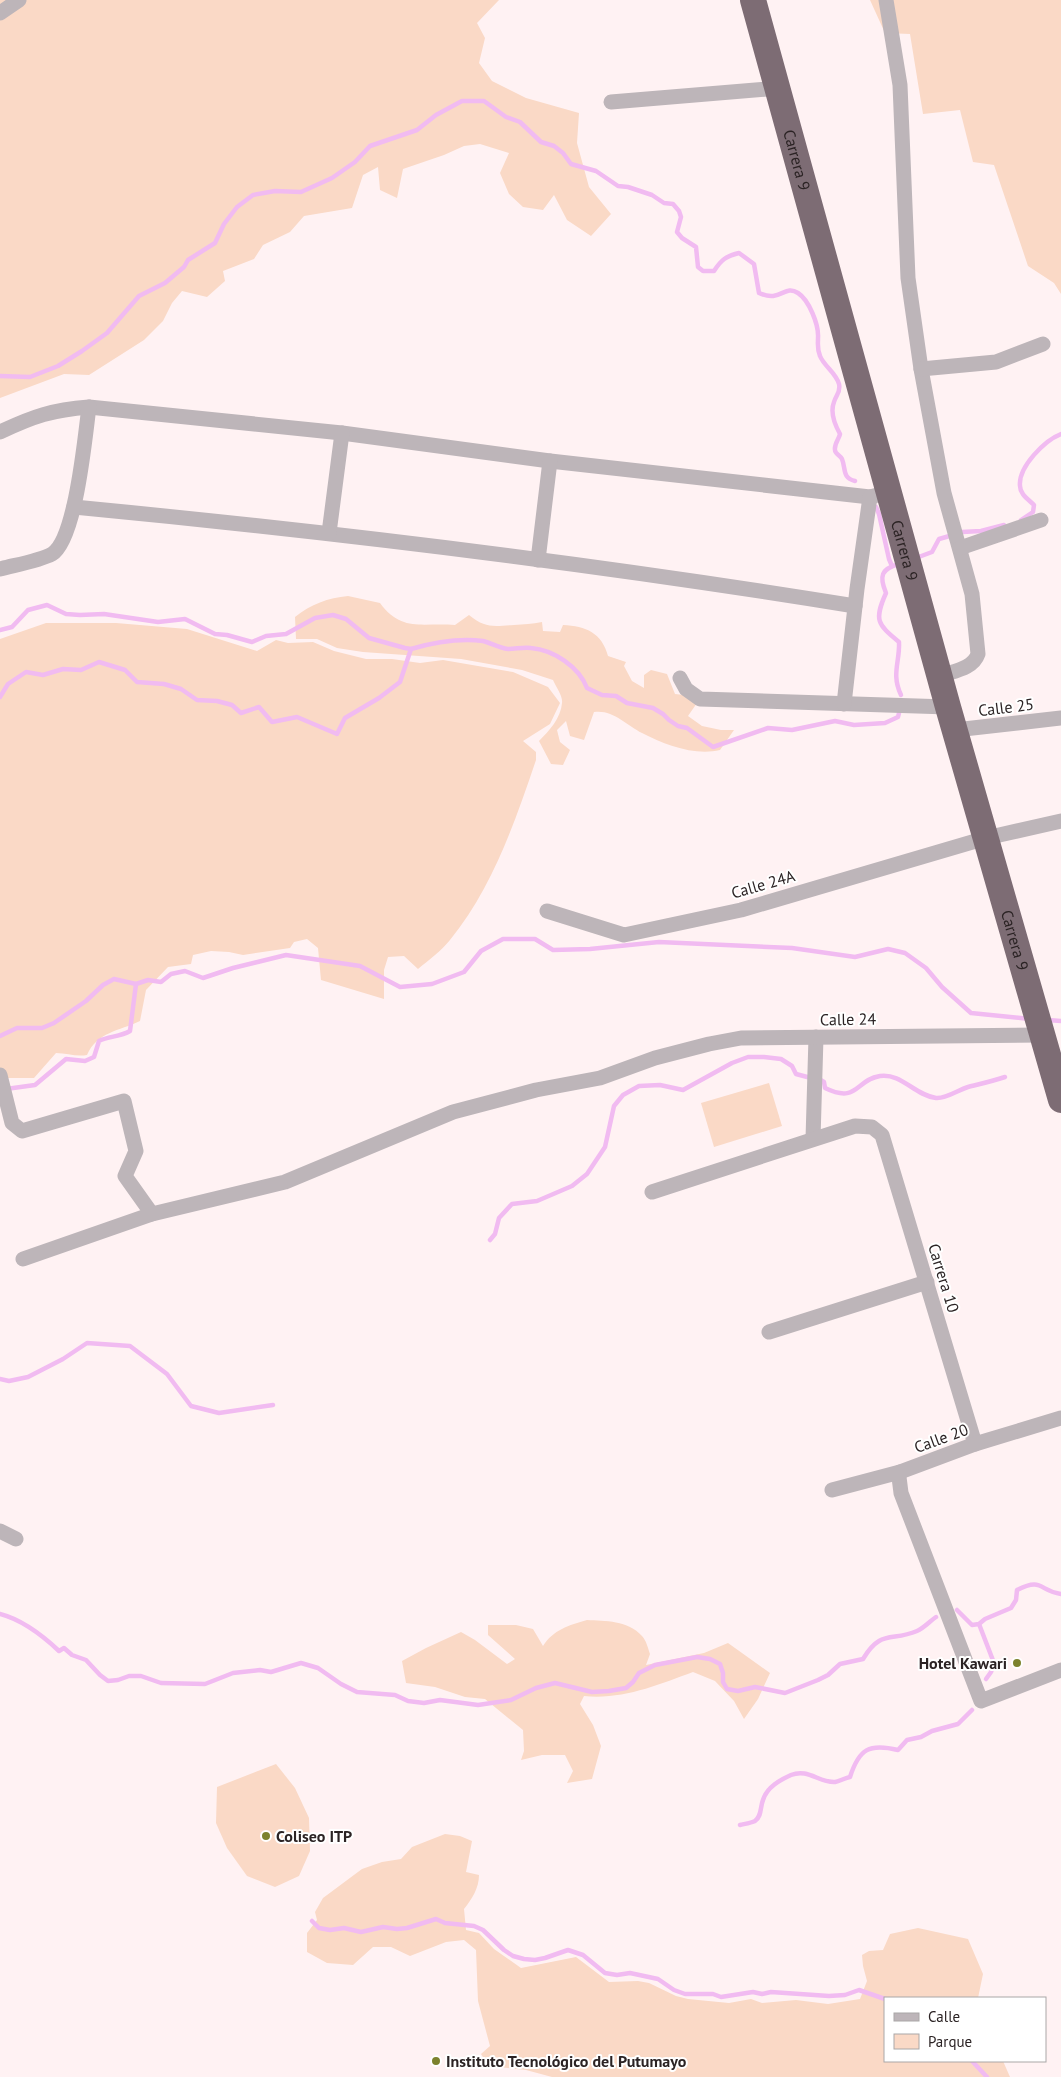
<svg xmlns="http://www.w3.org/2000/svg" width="1061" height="2077" font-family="'PT Sans',sans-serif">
<rect width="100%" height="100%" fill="#fff2f3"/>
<g fill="#fad9c6">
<path d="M 0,0 L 499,0 L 477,23 L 485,38 L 479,63 L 492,81 L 526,98 L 579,113 L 577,143 L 589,187 L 611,214 L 591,236 L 567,220 L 554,195 L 543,210 L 523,207 L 509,194 L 500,173 L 509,153 L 480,144 L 464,146 L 444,155 L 403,169 L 397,198 L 380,190 L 378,167 L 363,175 L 352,208 L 304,216 L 290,232 L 263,245 L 254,259 L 223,271 L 225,281 L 207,297 L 182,291 L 172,303 L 163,321 L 144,340 L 89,375 L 64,374 L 0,398 Z"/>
<path d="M 870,0 L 1061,0 L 1061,294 L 1054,283 L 1028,266 L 994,165 L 973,162 L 960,110 L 923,114 L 910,34 L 885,33 Z"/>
<path d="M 348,596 L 380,603 C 402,633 423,622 455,625 L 469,615 C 486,629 494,626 514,625 C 524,624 532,624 542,622 L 543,631 L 560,632 L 563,625 C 586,626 602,633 608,656 L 626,662 L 624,666 L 632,681 L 644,688 L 644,675 L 651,670 L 667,674 L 675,694 L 693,696 L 697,703 L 688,716 L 702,726 L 721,730 L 734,730 L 720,750 C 695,756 665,745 642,733 C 627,725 612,709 594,712 L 584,740 L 570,736 L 566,721 L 557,730 L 560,742 L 570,750 L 563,765 L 551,764 L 539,741 C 549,731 561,718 562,703 C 563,696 556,687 553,680 L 522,670 L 461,659 L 363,652 L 337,648 L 317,639 L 296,639 L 295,617 C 311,604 328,598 348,596 Z"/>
<path d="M 46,623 L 116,623 L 187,629 L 257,651 L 276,640 L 288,643 L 313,642 L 334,651 L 366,659 L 392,659 L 420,663 L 443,660 L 513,672 L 548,687 L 560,703 L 550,724 L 523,741 L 536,752 L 536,760 C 515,822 492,889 450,940 C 441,951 429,960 418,969 L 404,956 L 388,957 L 384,970 L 384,999 L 321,980 L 318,948 L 307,939 L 294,942 L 290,948 L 243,955 L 229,952 L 211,951 L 193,955 L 191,964 L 168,967 L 146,990 L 140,1021 C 119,1031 97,1032 87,1055 C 76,1057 67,1053 56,1053 L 34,1078 L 0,1078 L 0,639 Z"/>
<path d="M 769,1083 L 782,1126 L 714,1147 L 701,1103 Z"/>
<path d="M 587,1620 C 605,1621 628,1620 642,1636 C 646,1640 648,1648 650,1654 L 646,1665 L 704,1653 L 728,1643 L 770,1673 L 758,1699 L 744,1719 L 734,1701 L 715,1681 L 693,1672 C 658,1685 622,1700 584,1696 L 580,1704 L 593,1725 L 601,1746 L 592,1779 L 567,1783 L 573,1771 L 565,1755 L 542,1755 L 521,1760 L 524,1751 L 523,1730 L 485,1699 L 465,1697 L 435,1687 L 406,1683 L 402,1661 L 426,1648 L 461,1632 L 475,1640 L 507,1664 L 515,1659 L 488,1635 L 488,1625 L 516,1625 L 533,1629 L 543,1646 C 553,1630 569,1625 587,1620 Z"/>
<path d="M 276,1764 L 295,1788 L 309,1818 L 310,1851 L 299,1876 L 275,1887 L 247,1876 L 227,1848 L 216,1823 L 217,1787 Z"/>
<path d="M 445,1834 L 460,1836 L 472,1841 L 466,1872 L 479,1875 C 479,1888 472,1899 464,1909 L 466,1930 L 479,1933 L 494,1949 L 521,1968 L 576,1957 L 609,1982 L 638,1981 L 649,1983 L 676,1996 L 688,1999 L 729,2003 L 751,1999 L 762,2003 L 796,2000 L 828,2004 L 860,1999 L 867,1981 L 863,1966 L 862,1955 L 869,1951 L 883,1950 L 890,1934 L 918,1928 L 968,1939 L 983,1974 L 978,1998 L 885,1998 L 885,2061 L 1003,2061 L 1010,2077 L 552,2077 L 526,2070 L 489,2066 L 481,2054 L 490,2046 L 478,2001 L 476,1950 L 464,1940 L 446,1942 L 410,1956 L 391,1947 L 373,1947 L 353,1965 L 327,1963 L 307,1952 L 307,1933 L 317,1920 L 315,1912 L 323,1898 L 362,1869 L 382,1862 L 401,1859 L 412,1847 Z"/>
</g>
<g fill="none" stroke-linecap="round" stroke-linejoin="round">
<g stroke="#f1bbf1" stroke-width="4.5">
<path d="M 0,376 L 30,377 L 58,366 L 82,351 L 107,333 L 139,296 L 165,283 L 184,267 L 188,260 L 215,243 L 224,224 L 237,207 L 253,195 L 275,191 L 301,192 L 332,178 L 355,162 L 370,146 L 417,130 L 436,115 L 462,101 L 484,101 L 506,117 L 520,122 L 541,142 L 554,146 L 563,153 L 571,164 L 596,171 L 618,186 L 628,187 L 652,195 L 664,203 L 673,204 L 679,211 L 681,217 L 677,232 L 682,238 L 696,247 L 698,267 L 703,271 L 714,271 C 721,260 726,256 739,253 L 754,264 L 759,293 C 781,303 784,284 798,293 C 809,300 819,325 818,338 C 818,345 817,349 820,356 C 824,366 836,373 839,384 C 841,392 836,395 834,402 C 830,412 835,425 840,434 C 839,439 834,444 835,450 C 835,454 840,455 842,459 C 846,469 842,478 855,481"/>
<path d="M 876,507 L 879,514 L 889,559 L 892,566"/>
<path d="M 1021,520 L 1033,512 L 1034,505 C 1028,499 1020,494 1020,486 C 1018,467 1045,440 1061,434"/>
<path d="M 962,532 L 981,531 L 1004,525"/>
<path d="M 916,558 L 932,552 L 939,539 L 953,535"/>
<path d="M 899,564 C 881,569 879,576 886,593 C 874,620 877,624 899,642 C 900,662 891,674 901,695"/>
<path d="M 0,630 L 12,627 L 28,610 L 47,605 L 66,614 L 80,615 L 104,614 L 158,622 L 185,619 L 215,634 L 227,635 L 252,642 L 266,636 L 286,634 L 315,618 L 333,615 L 346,619 L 369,638 L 405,648 L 411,649 C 435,642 458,638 483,641 C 491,643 499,648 508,649 C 516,649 523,647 531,648 C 554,650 579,667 587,688 L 602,695 L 616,696 L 627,703 L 653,708 L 663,714 L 669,720 L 678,726 L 687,728 L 713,747 L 768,728 L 792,730 L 835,721 L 854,725 L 885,723 L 898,717 L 900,709"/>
<path d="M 0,697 L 8,684 L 26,672 L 43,675 L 63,669 L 81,670 L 99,662 L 125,670 L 137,682 L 164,684 L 181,689 L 197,700 L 217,701 L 232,705 L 241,713 L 259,707 L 272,722 L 297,717 L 337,734 L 345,718 L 379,698 L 400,682 L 411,649"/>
<path d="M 1048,1020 L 1061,1021"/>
<path d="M 0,1036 L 17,1028 L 42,1028 L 54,1023 L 86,1001 L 103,985 L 114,979 L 136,984"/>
<path d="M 819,1079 L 824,1082 L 825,1088 C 858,1104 855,1080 880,1076 C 902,1073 914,1095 936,1098 C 946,1099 958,1090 968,1087 C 980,1084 993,1081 1005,1077"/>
<path d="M 6,1089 L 35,1085 L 66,1059 L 85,1061 L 94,1057 L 99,1041 C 109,1036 120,1037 130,1031 L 136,984 L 148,980 L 161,982 L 171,974 L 185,971 L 203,978 L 233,968 L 286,955 L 360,966 L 400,987 L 432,984 L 464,972 L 481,951 L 503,939 L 535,939 L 553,950 L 590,949 L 659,942 L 792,948 L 855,957 L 888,949 L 905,953 L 926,968 L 942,987 L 971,1013 L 1030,1019"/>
<path d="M 490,1240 L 495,1234 L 499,1218 L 512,1204 L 537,1201 L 572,1186 L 587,1174 L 605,1147 L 614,1106 L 623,1095 L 639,1086 L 660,1085 L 683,1090 L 732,1063 L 748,1057 L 764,1057 L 781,1059 L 792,1066 L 796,1074 L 811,1078"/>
<path d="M 0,1379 L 9,1381 L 28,1377 L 63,1359 L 87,1343 L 130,1346 L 167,1374 L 191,1406 L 219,1413 L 273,1405"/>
<path d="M 957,1610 L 972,1625 L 979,1624 L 985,1619 L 1011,1608 L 1016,1600 L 1017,1590 C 1043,1577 1039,1591 1061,1594"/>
<path d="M 0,1614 C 23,1620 42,1635 59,1651 L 64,1648 L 72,1655 L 86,1660 L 100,1675 L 108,1681 L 118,1680 L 129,1676 L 141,1676 L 161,1683 L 205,1684 L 233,1673 L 260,1670 L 271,1672 L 301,1663 L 318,1668 L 341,1684 L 357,1692 L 395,1695 L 408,1701 L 424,1703 L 440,1700 L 478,1705 L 511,1700 L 536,1688 L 555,1683 L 592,1692 L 609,1691 L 626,1688 L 633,1682 L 639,1673 L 655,1665 L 697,1657 L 710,1659 L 720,1664 L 723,1673 L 723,1682 L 727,1689 L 738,1691 L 755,1687 L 785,1693 L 818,1680 L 828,1675 L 840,1664 L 863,1659 C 881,1629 891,1642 917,1631 C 924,1628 930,1621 936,1617"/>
<path d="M 979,1624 L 994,1663 L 991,1672 L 986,1679"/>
<path d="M 740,1825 C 744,1824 751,1823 755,1821 C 762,1816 760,1807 763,1800 C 767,1787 780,1780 791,1775 C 808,1768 819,1783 835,1782 C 840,1781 845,1778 850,1777 C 859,1749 869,1743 898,1750 L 907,1740 L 921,1737 L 932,1731 L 958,1724 L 972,1710"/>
<path d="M 312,1921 L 319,1928 L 330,1930 L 344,1928 L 361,1932 L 383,1927 L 397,1929 L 407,1928 L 436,1919 L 445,1923 L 474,1926 L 483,1930 L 504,1950 L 513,1956 L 524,1959 L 535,1960 L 545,1958 L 568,1950 L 583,1955 L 605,1973 L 617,1975 L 630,1973 L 658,1979 L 674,1990 L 685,1994 L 713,1994 L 721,1997 L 753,1992 L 762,1994 L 771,1992 L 829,1996 L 845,1995 L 859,1990 L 885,1999"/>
<path d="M 972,2061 L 987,2077"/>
</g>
<g stroke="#bdb5b9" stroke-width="15">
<path d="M 886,0 L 900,85 L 908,278 L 921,369 L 944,493 L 972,594 L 978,654 C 973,669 953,671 940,676"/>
<path d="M 0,13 L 19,0"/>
<path d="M 611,102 L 779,88"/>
<path d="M 921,369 L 996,362 L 1043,344"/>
<path d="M 0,432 C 34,416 52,410 89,407 L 342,433 L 550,461 L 870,497 L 889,492"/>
<path d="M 74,507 C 335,532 596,564 855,606"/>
<path d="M 329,533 L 342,433"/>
<path d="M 960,548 L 1041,520"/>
<path d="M 538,560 L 550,461"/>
<path d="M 0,569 C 15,565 39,561 52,554 C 76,539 85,436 89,407"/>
<path d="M 680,678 L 686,689 L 700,699 L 948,707"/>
<path d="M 844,704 L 857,589 L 870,497"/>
<path d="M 955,730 L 1061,718"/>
<path d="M 547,911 L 624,935 L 741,910 L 986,838 L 1061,821"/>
<path d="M 0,1075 L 12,1123 L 22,1131 L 124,1101 L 136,1151 L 125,1176 L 152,1214"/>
<path d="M 813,1139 L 816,1037"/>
<path d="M 652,1192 L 855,1126 L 872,1127 L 882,1135 L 975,1444"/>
<path d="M 23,1259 L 152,1214 L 285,1182 L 453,1112 L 536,1090 L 600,1078 L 655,1058 L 709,1044 L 741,1038 L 1043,1035"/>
<path d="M 769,1332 L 927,1282"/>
<path d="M 900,1472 L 899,1477 L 901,1493 L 981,1701 L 1061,1670"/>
<path d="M 832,1490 L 900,1472 L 975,1444 L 1061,1418"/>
<path d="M 0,1531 L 16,1539"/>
</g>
<path stroke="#7d6c74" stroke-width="26" id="s1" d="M 753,0 L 948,707 L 1061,1100"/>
</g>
<g fill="#7c822d" stroke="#fff" stroke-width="2">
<circle cx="1017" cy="1663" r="5"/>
<circle cx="266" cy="1836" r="5"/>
<circle cx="436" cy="2061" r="5"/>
</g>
<g text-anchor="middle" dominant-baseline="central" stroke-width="4" stroke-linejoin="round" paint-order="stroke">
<g font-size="16" fill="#2b2324" stroke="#fff">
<text stroke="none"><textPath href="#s1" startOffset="166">Carrera 9</textPath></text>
<text stroke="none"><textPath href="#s1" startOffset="571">Carrera 9</textPath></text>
<text transform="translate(1006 707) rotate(-7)">Calle 25</text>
<text transform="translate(763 884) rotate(-16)">Calle 24A</text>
<text stroke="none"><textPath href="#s1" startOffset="976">Carrera 9</textPath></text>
<text transform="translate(848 1019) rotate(-1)">Calle 24</text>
<text transform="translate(944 1278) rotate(73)">Carrera 10</text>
<text transform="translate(941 1438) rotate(-20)">Calle 20</text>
</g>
<g font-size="16" font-weight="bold" fill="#2b2324" stroke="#fff" text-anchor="start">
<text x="1007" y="1663" text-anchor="end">Hotel Kawari</text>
<text x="276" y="1836">Coliseo ITP</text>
<text x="446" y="2061">Instituto Tecnológico del Putumayo</text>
</g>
</g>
<rect x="884" y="1997" width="162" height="65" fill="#ffffff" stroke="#aaa7a7"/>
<rect x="894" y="2013" width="25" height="8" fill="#bdb5b9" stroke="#aaa7a7"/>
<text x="928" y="2022" font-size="15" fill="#2b2324">Calle</text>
<rect x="894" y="2034" width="25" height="15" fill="#fad9c6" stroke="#aaa7a7"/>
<text x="928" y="2047" font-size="15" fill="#2b2324">Parque</text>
</svg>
